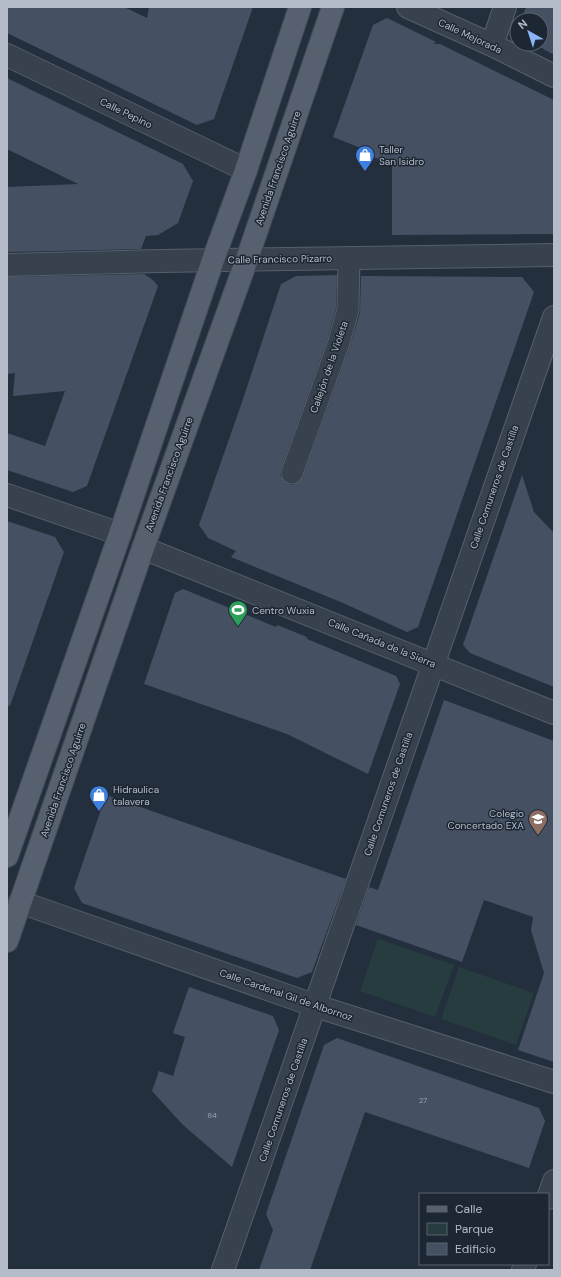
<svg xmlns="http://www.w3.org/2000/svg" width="561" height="1277" font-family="'DM Sans',sans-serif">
<rect width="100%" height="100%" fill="#242f3e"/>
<g fill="#263c3f">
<path d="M 378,939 L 454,965 L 435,1017 L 360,991 Z"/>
<path d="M 459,967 L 534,993 L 516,1045 L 441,1019 Z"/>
</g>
<g fill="#455162">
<path d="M 7,7 L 124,7 L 147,18 L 149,7 L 253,7 L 214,119 L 197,125 L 7,33 Z"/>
<path d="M 526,7 L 554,7 L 554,55 L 535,44 L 541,44 L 541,20 L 521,20 Z"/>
<path d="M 387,18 L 436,42 L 433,44 L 440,44 L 554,100 L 554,234 L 392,235 L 392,164 L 365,154 L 366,150 L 333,137 L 373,25 Z"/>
<path d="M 7,78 L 183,164 L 193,181 L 178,223 L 158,235 L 146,236 L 141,249 L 7,252 L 7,187 L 78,184 L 7,149 Z"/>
<path d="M 144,274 L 153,280 L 158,286 L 87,486 L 73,492 L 7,470 L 7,433 L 45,446 L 65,391 L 13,396 L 15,373 L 7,374 L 7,277 Z"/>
<path d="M 337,275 L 336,308 L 327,341 L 281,469 L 280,475 L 283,480 L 288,484 L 294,485 L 299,482 L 303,477 L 349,349 L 360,313 L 361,276 L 522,277 L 534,292 L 418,627 L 407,632 L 343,603 L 231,557 L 236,551 L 208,538 L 199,525 L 242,402 L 281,284 L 296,276 Z"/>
<path d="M 522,475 L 534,512 L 554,533 L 554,687 L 470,653 L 463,645 Z"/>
<path d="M 7,521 L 55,537 L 64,552 L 10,706 L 7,705 Z"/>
<path d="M 183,589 L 276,627 L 277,625 L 307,637 L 307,639 L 396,676 L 400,684 L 368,774 L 287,734 L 144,684 L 175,593 Z"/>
<path d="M 444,700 L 554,741 L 554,1062 L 518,1050 L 544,973 L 531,930 L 533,917 L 484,900 L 462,962 L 356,925 L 369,887 L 378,890 Z"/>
<path d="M 106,795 L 346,879 L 312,972 L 297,978 L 82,903 L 74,888 Z"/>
<path d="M 189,987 L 273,1016 L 279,1030 L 232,1167 L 183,1125 L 152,1091 L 159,1071 L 173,1076 L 185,1037 L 173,1033 Z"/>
<path d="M 337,1038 L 539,1108 L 545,1121 L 529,1168 L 365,1112 L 310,1270 L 259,1270 L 273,1230 L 266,1214 L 324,1045 Z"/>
</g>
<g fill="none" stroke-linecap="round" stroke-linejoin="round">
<g stroke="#565f6c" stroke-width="23">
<path id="pedestrian" d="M 292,473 L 338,345 L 348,310 L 349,258"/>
</g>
<g stroke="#565f6c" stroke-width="24">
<g id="minor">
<path d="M 408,7 L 492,45 L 554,76"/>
<path d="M 492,45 L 505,7"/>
<path d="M 7,55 L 246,170"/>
<path d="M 7,265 L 160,261 L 554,255"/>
<path d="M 7,495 L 120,534"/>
<path d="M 143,548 L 554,713"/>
<path d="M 20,902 L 316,1006 L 554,1082"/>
<path d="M 548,1198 L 554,1181"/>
<path d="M 223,1270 L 554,317"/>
<path d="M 523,1270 L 525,1264"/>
</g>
</g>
<g stroke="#414a57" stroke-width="24">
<g id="primary">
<path d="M 7,856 L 120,534 L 213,260 L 246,170 L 300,7"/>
<path d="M 7,941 L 143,548 L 247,259 L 333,7"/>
</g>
</g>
<use href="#pedestrian" stroke="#38414e" stroke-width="21"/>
<use href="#minor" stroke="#38414e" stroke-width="22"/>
<use href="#primary" stroke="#56606e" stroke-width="22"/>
</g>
<defs>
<g id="shop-pin" transform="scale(1)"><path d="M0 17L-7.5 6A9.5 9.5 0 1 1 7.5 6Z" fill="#3f7fe0" stroke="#1d2633"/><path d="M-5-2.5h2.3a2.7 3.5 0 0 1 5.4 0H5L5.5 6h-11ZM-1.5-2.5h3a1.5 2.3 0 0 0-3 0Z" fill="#fff"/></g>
<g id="stadium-pin" transform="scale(1)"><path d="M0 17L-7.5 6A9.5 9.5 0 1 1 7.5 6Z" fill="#2e9e5b" stroke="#1d2633"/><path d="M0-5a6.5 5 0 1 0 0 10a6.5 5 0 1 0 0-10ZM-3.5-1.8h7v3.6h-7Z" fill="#fff"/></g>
<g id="school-pin" transform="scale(1)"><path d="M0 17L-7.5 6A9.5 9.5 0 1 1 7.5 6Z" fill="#8d6e63" stroke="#1d2633"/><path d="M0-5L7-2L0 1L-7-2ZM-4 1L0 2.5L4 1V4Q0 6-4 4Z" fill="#fff"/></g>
</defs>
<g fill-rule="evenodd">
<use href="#shop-pin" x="365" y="155"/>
<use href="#stadium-pin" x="238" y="610"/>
<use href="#shop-pin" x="99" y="795"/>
<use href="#school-pin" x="538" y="819"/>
</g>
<g text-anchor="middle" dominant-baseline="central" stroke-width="3" stroke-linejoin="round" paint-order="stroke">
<g font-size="8" fill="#98a1af">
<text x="423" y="1100">27</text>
<text x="212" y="1115">84</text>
</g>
<g font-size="10" fill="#b4bcc9" stroke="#1d2633">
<text transform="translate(470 36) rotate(25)">Calle Mejorada</text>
<text transform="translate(126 113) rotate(26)">Calle Pepino</text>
<text transform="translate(278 168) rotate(-71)">Avenida Francisco Aguirre</text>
<text transform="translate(280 259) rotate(-1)">Calle Francisco Pizarro</text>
<text transform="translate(329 367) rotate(-71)">Callejón de la Violeta</text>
<text transform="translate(169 474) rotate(-70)">Avenida Francisco Aguirre</text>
<text transform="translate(494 487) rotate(-71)">Calle Comuneros de Castilla</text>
<text transform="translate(382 643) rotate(22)">Calle Cañada de la Sierra</text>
<text transform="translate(63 780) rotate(-71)">Avenida Francisco Aguirre</text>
<text transform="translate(388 794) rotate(-71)">Calle Comuneros de Castilla</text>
<text transform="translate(286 995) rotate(19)">Calle Cardenal Gil de Albornoz</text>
<text transform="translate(283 1100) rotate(-71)">Calle Comuneros de Castilla</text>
</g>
<g font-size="10" fill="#b4bcc9" stroke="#1d2633" text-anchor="start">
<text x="379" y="149">Taller<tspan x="379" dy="12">San Isidro</tspan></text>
<text x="252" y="610">Centro Wuxia</text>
<text x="113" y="789">Hidraulica<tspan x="113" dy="12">talavera</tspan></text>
<text x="524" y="813" text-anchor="end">Colegio<tspan x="524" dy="12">Concertado EXA</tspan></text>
</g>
</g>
<rect width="561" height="1277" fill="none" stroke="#b4bcc9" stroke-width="16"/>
<rect x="419" y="1193" width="130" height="72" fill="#1d2633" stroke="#59626f"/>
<rect x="427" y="1206" width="20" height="6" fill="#56606e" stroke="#59626f"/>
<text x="455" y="1213" font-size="12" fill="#b4bcc9">Calle</text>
<rect x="427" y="1223" width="20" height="12" fill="#263c3f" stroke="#59626f"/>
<text x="455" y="1233" font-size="12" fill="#b4bcc9">Parque</text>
<rect x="427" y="1243" width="20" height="12" fill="#455162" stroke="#59626f"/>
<text x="455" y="1253" font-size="12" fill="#b4bcc9">Edificio</text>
<g transform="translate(529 32) rotate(321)"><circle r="19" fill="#1d2633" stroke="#59626f"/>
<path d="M0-3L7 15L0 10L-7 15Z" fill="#8ab4f8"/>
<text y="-6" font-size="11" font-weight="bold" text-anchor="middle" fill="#b4bcc9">N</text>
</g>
</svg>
